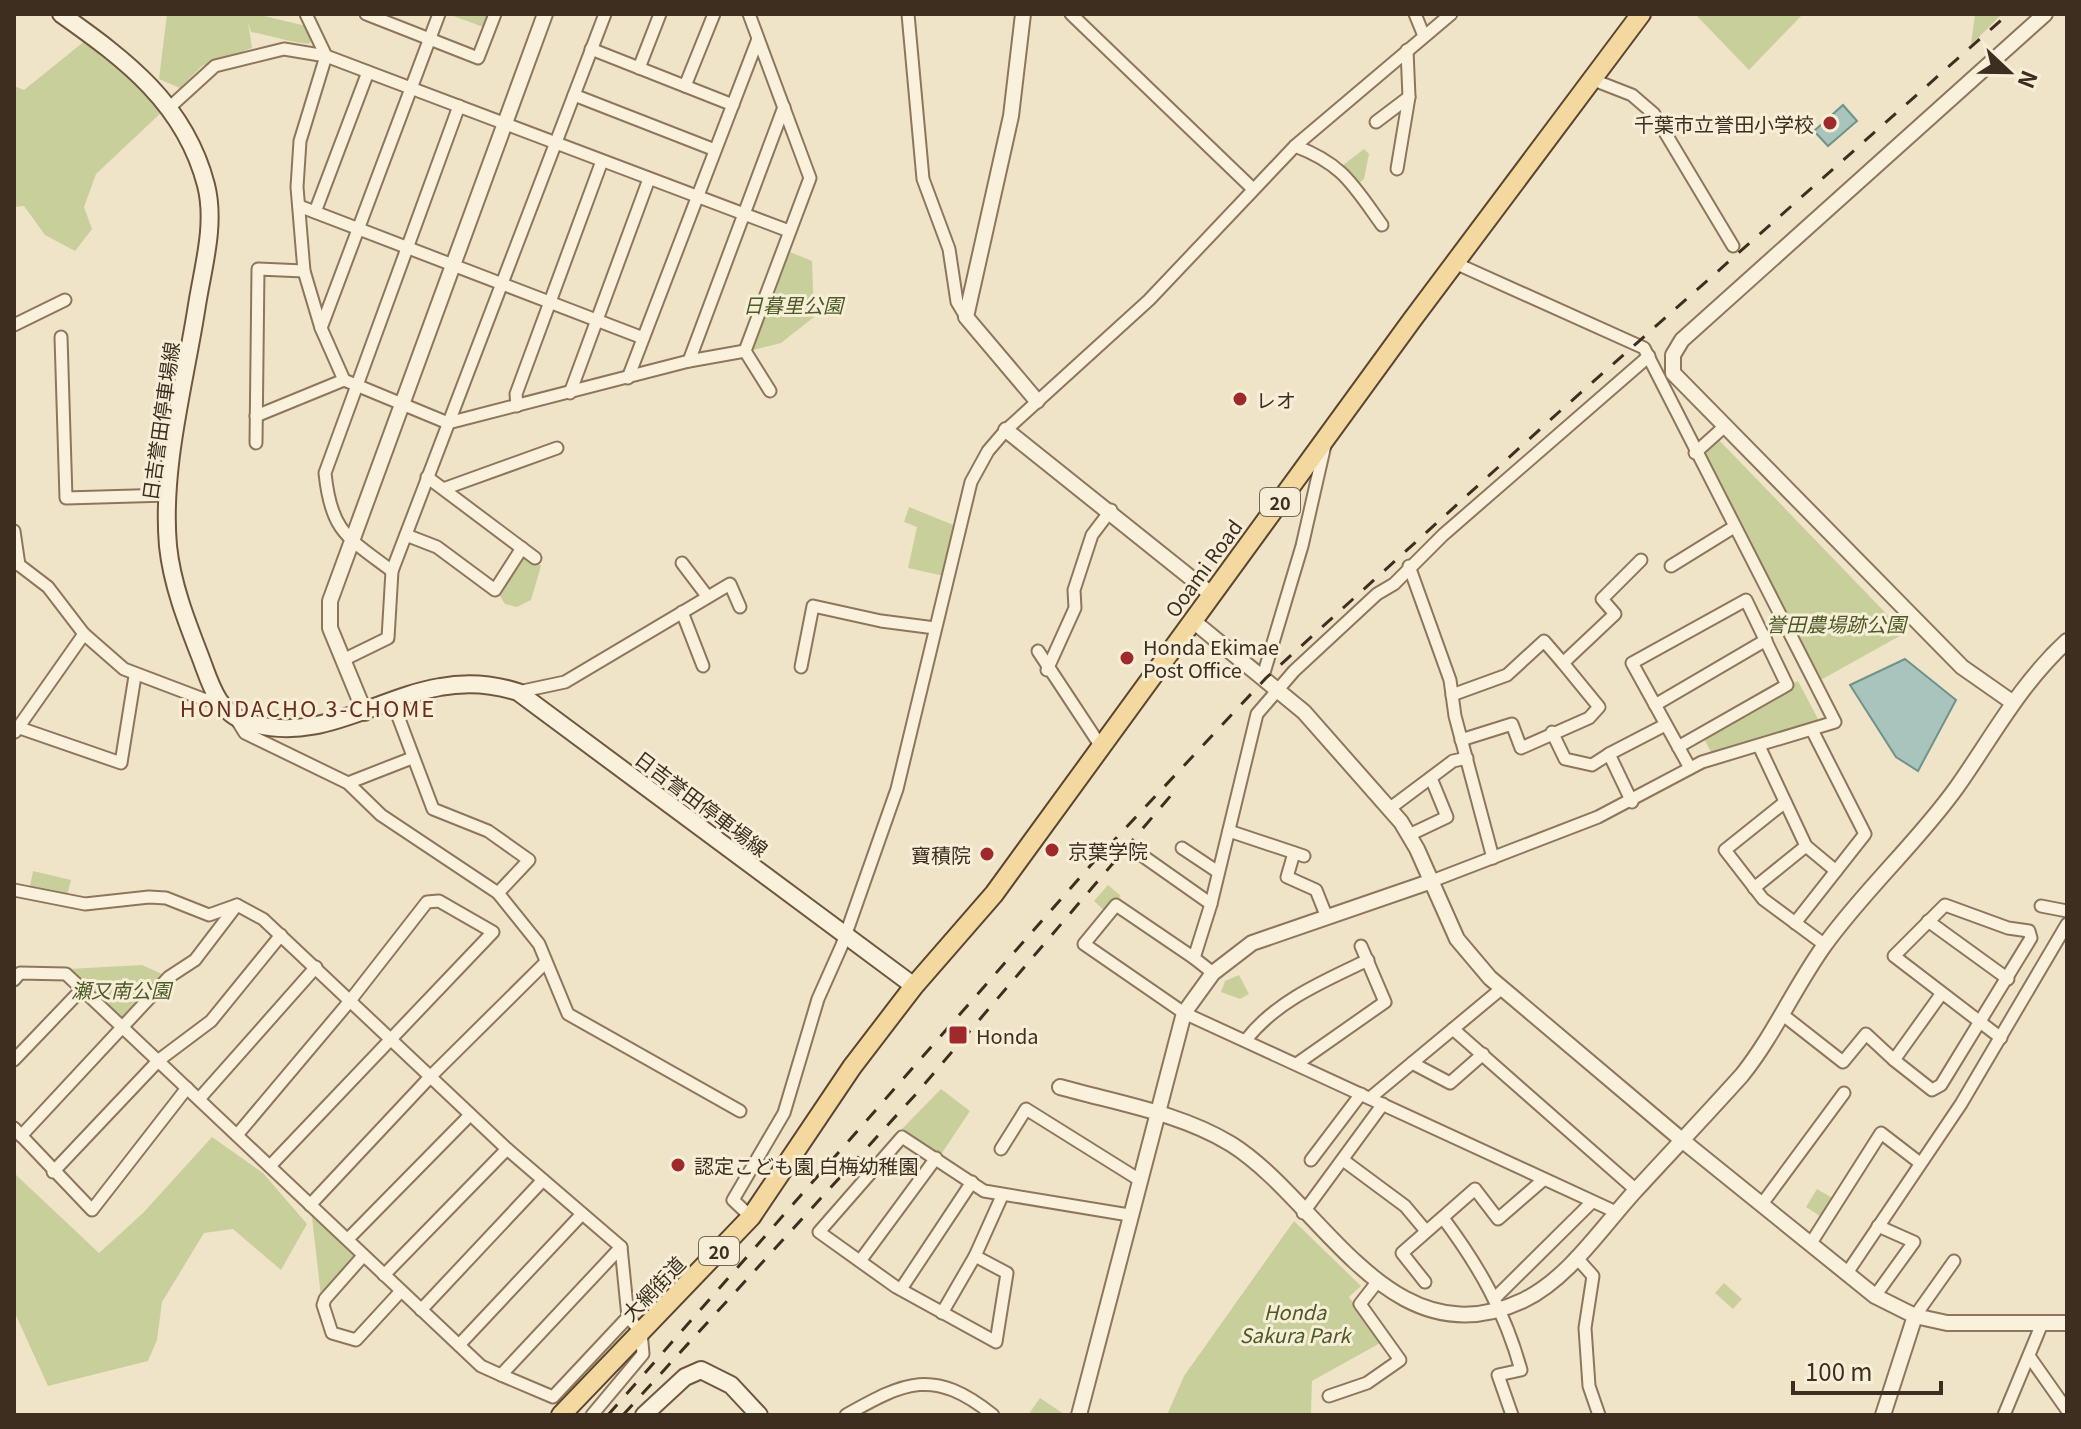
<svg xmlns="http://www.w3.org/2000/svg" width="2081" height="1429" font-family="Georgia,'Noto Sans JP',serif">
<rect width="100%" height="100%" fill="#f0e4c8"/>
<g fill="#c9cf9b">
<path d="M 167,14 L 256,14 L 306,26 L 312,39 L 309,44 C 288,42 272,36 251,32 L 248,22 L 252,48 L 202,66 L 180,88 L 159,79 Z"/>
<path d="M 448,14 L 491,14 L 486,28 Z"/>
<path d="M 1695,14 L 1803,14 L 1749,70 Z"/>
<path d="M 1975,14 L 2002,14 L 1971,45 Z"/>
<path d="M 86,40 L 164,110 L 96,174 L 84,207 L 92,229 L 75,251 L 45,235 L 24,206 L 14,207 L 14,86 L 24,90 Z"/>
<path d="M 1364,149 L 1369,154 L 1364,179 L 1356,186 L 1342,166 Z"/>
<path d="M 790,252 L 812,261 L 814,317 L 781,343 L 753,350 Z"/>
<path d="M 1717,438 L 1905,633 L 1819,681 L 1702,452 Z"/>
<path d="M 909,507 L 956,526 L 944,576 L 908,568 L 917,527 L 904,522 Z"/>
<path d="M 522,554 L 527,554 L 541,566 L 531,600 L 517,607 L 505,604 L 498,593 Z"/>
<path d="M 1798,681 L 1819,721 L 1711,752 L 1702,735 Z"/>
<path d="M 33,871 L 71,880 L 67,896 L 30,886 Z"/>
<path d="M 1108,885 L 1121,896 L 1106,912 L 1094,901 Z"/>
<path d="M 142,965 L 169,977 L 121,1020 L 68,969 Z"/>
<path d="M 1239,975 L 1249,994 L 1240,999 L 1221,992 L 1225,981 Z"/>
<path d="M 941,1089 L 970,1111 L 940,1156 L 902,1129 Z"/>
<path d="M 212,1137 L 263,1173 L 307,1224 L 281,1270 L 233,1229 L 204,1233 L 162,1302 L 157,1340 L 148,1361 L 48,1386 L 14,1311 L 14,1173 L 99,1253 L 143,1213 Z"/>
<path d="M 1817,1189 L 1834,1199 L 1823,1218 L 1806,1207 Z"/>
<path d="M 312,1217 L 357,1254 L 358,1260 L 321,1297 Z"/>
<path d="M 1294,1221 L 1361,1286 L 1349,1297 L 1382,1342 L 1312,1381 L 1311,1413 L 1167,1415 L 1184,1376 Z"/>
<path d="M 1724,1283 L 1742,1299 L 1733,1309 L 1715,1293 Z"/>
<path d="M 1040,1398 L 1064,1414 L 1064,1415 L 1028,1415 Z"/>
</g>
<g fill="#a9c4bc" stroke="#6f938a" stroke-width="2">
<path d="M 1843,105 L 1857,121 L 1828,146 L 1814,131 Z"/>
<path d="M 1905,659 L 1956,700 L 1918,771 L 1896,757 L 1850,685 Z"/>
</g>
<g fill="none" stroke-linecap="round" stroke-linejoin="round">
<g stroke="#8d765c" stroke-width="15">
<g id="minor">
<path d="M 306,14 L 326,56 L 300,141 L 297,187 L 304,271 L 321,328 L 344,380 L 448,423 L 689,361 L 745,351"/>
<path d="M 366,14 L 478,58 L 495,14"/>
<path d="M 908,14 L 923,179 L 949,249 L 957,302 L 966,317"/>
<path d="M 1071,14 L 1253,189"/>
<path d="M 1415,14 L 1424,36"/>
<path d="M 591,49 L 733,105"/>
<path d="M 639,68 L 660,14"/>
<path d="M 1591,79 L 1632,95 L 1654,114 L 1733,246"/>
<path d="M 685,86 L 714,14"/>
<path d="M 574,95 L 715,150"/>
<path d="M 170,107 L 215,66 L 284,49 L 326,56 L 789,231"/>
<path d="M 1376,122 L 1409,97"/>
<path d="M 1295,146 C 1343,164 1353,185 1382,225"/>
<path d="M 1397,169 L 1409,97 L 1407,50"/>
<path d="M 299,206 L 643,338"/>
<path d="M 315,212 L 368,72"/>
<path d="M 14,325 L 65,300"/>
<path d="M 321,328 L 439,14"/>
<path d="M 61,337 L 66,498 L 168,495"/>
<path d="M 745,351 L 810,178 L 749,14"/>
<path d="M 745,351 L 770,391"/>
<path d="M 689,361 L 784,107"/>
<path d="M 628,378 L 758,39"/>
<path d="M 570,393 L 649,179"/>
<path d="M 517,406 L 516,394 L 602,161"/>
<path d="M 256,416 L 344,380"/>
<path d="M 256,443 L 258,269 L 304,271"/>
<path d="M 1695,453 L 1725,426"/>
<path d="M 427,477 L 535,558"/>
<path d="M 446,488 L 557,448"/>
<path d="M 14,531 L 19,565"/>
<path d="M 406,535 L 437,547 L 495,590 L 522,548"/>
<path d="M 14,561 L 48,587 L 84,634 L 124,669 L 203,699 L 218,700"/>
<path d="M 682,563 L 707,596"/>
<path d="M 1409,566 L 1450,680 L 1455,716 L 1493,858"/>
<path d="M 1671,566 L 1734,527"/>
<path d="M 392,571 C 347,537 331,532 325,473 L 459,106"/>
<path d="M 682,612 L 703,666"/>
<path d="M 1038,651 L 1100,745"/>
<path d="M 343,660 L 388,638 L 392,571 L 605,14"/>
<path d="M 801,667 L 813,606 L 881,621 L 935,628"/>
<path d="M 1047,670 L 1075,608 L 1074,590 L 1092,535 L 1111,510"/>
<path d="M 1263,676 L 1302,546 L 1325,445"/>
<path d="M 518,692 L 565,682 L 730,584 L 740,607"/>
<path d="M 1452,695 L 1507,675 L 1544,641 L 1563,663"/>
<path d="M 393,703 L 433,809 L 488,831 L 529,860 L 498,893 L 539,944 L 568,1014 L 740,1111"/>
<path d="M 1655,705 L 1766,640"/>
<path d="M 235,717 L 245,733 L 348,783 L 381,815 L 498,893"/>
<path d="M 14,726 L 121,763 L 135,676"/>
<path d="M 15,732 L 84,634"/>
<path d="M 1552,732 L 1565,759 L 1592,765 L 1609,754"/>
<path d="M 1461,740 L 1512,724 L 1521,748 L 1589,718 L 1599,707 L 1563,663 L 1615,614 L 1602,599 L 1641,560"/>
<path d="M 1759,746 L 1806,846 L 1836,871"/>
<path d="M 1678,747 L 1787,685 L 1746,600 L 1632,663 L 1690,768"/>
<path d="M 348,783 L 412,758"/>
<path d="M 1632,802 L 1609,754 L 1665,725"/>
<path d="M 1785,802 L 1725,850 L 1763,899 L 1825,945"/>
<path d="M 1389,809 L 1453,761 L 1467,758"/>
<path d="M 1229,831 L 1304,856"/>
<path d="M 1409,835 L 1447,817 L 1431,778"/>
<path d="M 1182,848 L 1218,872"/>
<path d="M 1294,853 L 1287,877 L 1316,890 L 1326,915"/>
<path d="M 1140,854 L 1211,904"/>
<path d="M 1432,881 L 1598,817 L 1702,762 L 1835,722 L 1644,348 L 1455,263"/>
<path d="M 1754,888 L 1806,846"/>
<path d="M 14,890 L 85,904 L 149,897 L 166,898 L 209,915 L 237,905 L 263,919 L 507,1149 L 621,1247 L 628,1317 L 641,1332 L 643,1354 L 592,1415"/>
<path d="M 2041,906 L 2067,911"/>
<path d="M 1928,921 L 2008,979"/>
<path d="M 1795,923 L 1865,834 L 1812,730"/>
<path d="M 1194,958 L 1116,905 L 1084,944 L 1184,1013 L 1616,1212"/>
<path d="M 1213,973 L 1194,958 L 1211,904 L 1257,714 L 1294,671 L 1377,594 L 1394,584 L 1443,535 L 1649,356"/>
<path d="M 14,980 L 20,973 L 66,974 L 481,1366 L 501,1375 L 621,1247"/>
<path d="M 1942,993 L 1894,1060 L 1932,1090 L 1941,1085 L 2031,938 L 2029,931 L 2008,928 L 1945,905 L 1894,956 L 2001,1038"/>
<path d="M 1783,1015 L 1843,1062 L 1866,1034 L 1894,1060"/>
<path d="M 1453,1029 L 1636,1190"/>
<path d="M 1246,1040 C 1276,1001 1324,981 1368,960"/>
<path d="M 14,1060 L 82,989"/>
<path d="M 1298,1063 L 1385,1002 L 1361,946"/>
<path d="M 1412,1063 L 1450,1083 L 1483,1054"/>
<path d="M 1370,1098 L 1501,989"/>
<path d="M 199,1099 L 316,967"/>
<path d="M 14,1128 L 92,1210 L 187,1088"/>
<path d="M 237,1135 L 349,1002 L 427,902 L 439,901 L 493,932 L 270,1166"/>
<path d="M 21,1136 L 169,977 L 195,960 L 237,905"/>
<path d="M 1001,1149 L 1026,1109 L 1138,1179"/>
<path d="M 1311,1160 L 1361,1094"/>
<path d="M 1343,1160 L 1405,1206 L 1426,1231"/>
<path d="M 53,1172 L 159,1060 L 211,1021 L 281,935"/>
<path d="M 1762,1204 L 1844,1093"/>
<path d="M 310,1205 L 430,1077 L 545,963"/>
<path d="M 1303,1213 L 1383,1104"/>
<path d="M 751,1217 L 733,1200 L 784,1113 L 818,999 L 842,945 L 897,789 L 971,482 L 988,451 L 1006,430 L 1149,300 L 1295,146 L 1451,14"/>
<path d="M 1443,1218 C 1479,1266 1505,1312 1521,1370 L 1498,1375 L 1512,1415"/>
<path d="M 348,1239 L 470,1115"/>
<path d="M 1811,1243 L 1881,1133 L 1920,1163"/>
<path d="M 363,1256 L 325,1299 L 323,1305 L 332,1333 L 356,1340 L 401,1291"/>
<path d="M 975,1256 L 1007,1273 L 996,1342 L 896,1287 L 819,1232 L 902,1137 L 984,1191 L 1129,1215"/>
<path d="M 1576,1257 L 1593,1276 L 1585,1328 L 1589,1386 L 1599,1415"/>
<path d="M 860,1261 L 936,1158"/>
<path d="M 1847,1273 L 1961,1104 L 2067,924"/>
<path d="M 384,1275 L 507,1149"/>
<path d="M 1425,1282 L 1402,1253 L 1475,1189 L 1498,1219 L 1543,1180"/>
<path d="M 901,1289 L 972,1182"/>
<path d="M 1875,1296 L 1914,1242 L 1878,1226"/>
<path d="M 1495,1298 L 1591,1203"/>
<path d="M 421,1310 L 543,1180"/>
<path d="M 942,1313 L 975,1256 L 1002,1196"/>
<path d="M 1915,1316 L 1954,1261"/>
<path d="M 459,1345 L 582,1214"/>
<path d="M 2029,1356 L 2067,1410"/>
<path d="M 501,1375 L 553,1397 L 628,1317"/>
<path d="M 1329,1396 L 1367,1383 L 1400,1360 L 1360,1304 L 1378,1281"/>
<path d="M 846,1415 C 905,1382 933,1367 993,1415"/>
<path d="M 2004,1415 L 2041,1326"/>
</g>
</g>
<g stroke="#8d765c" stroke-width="18">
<g id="tertiary">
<path d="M 1023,14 L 1011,116 L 966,317 L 1037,401"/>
<path d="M 1006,430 L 1211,594"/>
<path d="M 1192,620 L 1304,712 L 1401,822 L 1417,849 L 1457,939 L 1490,978 L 1683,1141 L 1875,1296 L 1915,1316 L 1947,1323 L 2067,1323"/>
<path d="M 2012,702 L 1962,667 L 1673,373 L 1673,355 L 1682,340 L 2045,14"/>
<path d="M 365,713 L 330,628 L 330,601 L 545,14"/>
<path d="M 1060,1087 C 1117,1103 1180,1113 1231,1144 C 1322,1201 1390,1364 1524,1300 C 1569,1278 1602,1227 1636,1190 C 1671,1152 1707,1114 1742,1075 C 1774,1035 1794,988 1824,946 C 1864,890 1917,843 1957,787 C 1993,736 2020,684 2067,641"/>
<path d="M 1079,1415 L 1184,1013 L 1213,973 L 1252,943 L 1432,881"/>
<path d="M 1883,1415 L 1915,1316"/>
</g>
</g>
<g stroke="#6f573f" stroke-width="20">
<g id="secondary">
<path d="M 61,14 C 126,60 185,104 206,185 C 216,224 203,267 197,305 C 185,383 161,467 168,546 C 172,584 186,620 200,656 C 210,682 217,713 247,722 C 318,745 375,698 440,687 C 466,682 493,684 518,692 L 914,986"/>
<path d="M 644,1415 L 685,1377 L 701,1370 L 731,1385 L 759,1415"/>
</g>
</g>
<g stroke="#5b4430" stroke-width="22">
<path id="primary" d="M 561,1415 L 751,1217 L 852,1067 L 914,986 L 994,894 L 1412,320 L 1641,14"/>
</g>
<use href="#minor" stroke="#faf1dc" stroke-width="11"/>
<use href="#tertiary" stroke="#faf1dc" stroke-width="14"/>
<use href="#secondary" stroke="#faf1dc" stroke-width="16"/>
<use href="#primary" stroke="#f3d9a0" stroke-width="18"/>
<g stroke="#3d2e20" stroke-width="3" stroke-dasharray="14 14" stroke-linecap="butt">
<path d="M 608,1415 L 1090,866 L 1266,678 L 1559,412 L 2008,14"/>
<path d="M 623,1415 L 916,1094 L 1173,793"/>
</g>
</g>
<g fill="#9e2a2b" stroke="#f7eed8" stroke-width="3">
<circle cx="1830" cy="123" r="8"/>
<circle cx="1240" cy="399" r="8"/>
<circle cx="1127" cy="658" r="8"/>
<circle cx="1052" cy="850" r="8"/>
<circle cx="987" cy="854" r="8"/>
<rect x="948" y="1025" width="20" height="20" rx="4"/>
<circle cx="678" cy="1165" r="8"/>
</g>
<g text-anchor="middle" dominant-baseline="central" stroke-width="6" stroke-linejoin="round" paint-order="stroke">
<g fill="#f7eed8" stroke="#756857" stroke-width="2">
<rect x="1260" y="488" width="40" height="28" rx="6"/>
<rect x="699" y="1237" width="40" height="28" rx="6"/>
</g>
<g font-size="18" font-weight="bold" fill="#3d2e20">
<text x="1280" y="502">20</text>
<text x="719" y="1251">20</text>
</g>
<g font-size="20" fill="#3d2e20" stroke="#f7eed8" text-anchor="start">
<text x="1814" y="123" text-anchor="end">千葉市立誉田小学校</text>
<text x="1256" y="399">レオ</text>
<text x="1143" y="646">Honda Ekimae<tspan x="1143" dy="23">Post Office</tspan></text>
<text x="1068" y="850">京葉学院</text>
<text x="971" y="854" text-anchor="end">寶積院</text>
<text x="976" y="1035">Honda</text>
<text x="694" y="1165">認定こども園 白梅幼稚園</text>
</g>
<g font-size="20" font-style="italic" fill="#4d5a26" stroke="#f7eed8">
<text x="793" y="304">日暮里公園</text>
<text x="1836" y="623">誉田農場跡公園</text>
<text x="121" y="989">瀬又南公園</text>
<text x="1295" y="1311">Honda<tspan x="1295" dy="23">Sakura Park</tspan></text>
</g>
<g font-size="20" fill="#3d2e20" stroke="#f7eed8">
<text transform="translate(160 421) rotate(-82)">日吉誉田停車場線</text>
<text transform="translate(1203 568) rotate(-54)">Ooami Road</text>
<text transform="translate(702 803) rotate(37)">日吉誉田停車場線</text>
<text transform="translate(653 1288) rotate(-46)">大網街道</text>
</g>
<g font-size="22" letter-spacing="2" fill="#6b2e1e" stroke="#f7eed8">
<text x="308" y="707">HONDACHO 3-CHOME</text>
</g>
</g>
<rect width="2081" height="1429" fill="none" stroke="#3d2e20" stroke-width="32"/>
<g transform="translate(2009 72) rotate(112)" stroke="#f7eed8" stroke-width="6" paint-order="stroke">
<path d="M0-6L14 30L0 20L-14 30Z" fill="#3d2e20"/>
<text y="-12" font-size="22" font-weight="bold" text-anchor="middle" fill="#3d2e20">N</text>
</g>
<path d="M1793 1381v12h148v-12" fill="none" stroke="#3d2e20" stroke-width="4"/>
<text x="1805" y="1381" font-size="24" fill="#3d2e20" stroke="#f7eed8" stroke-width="6" paint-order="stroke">100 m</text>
</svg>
